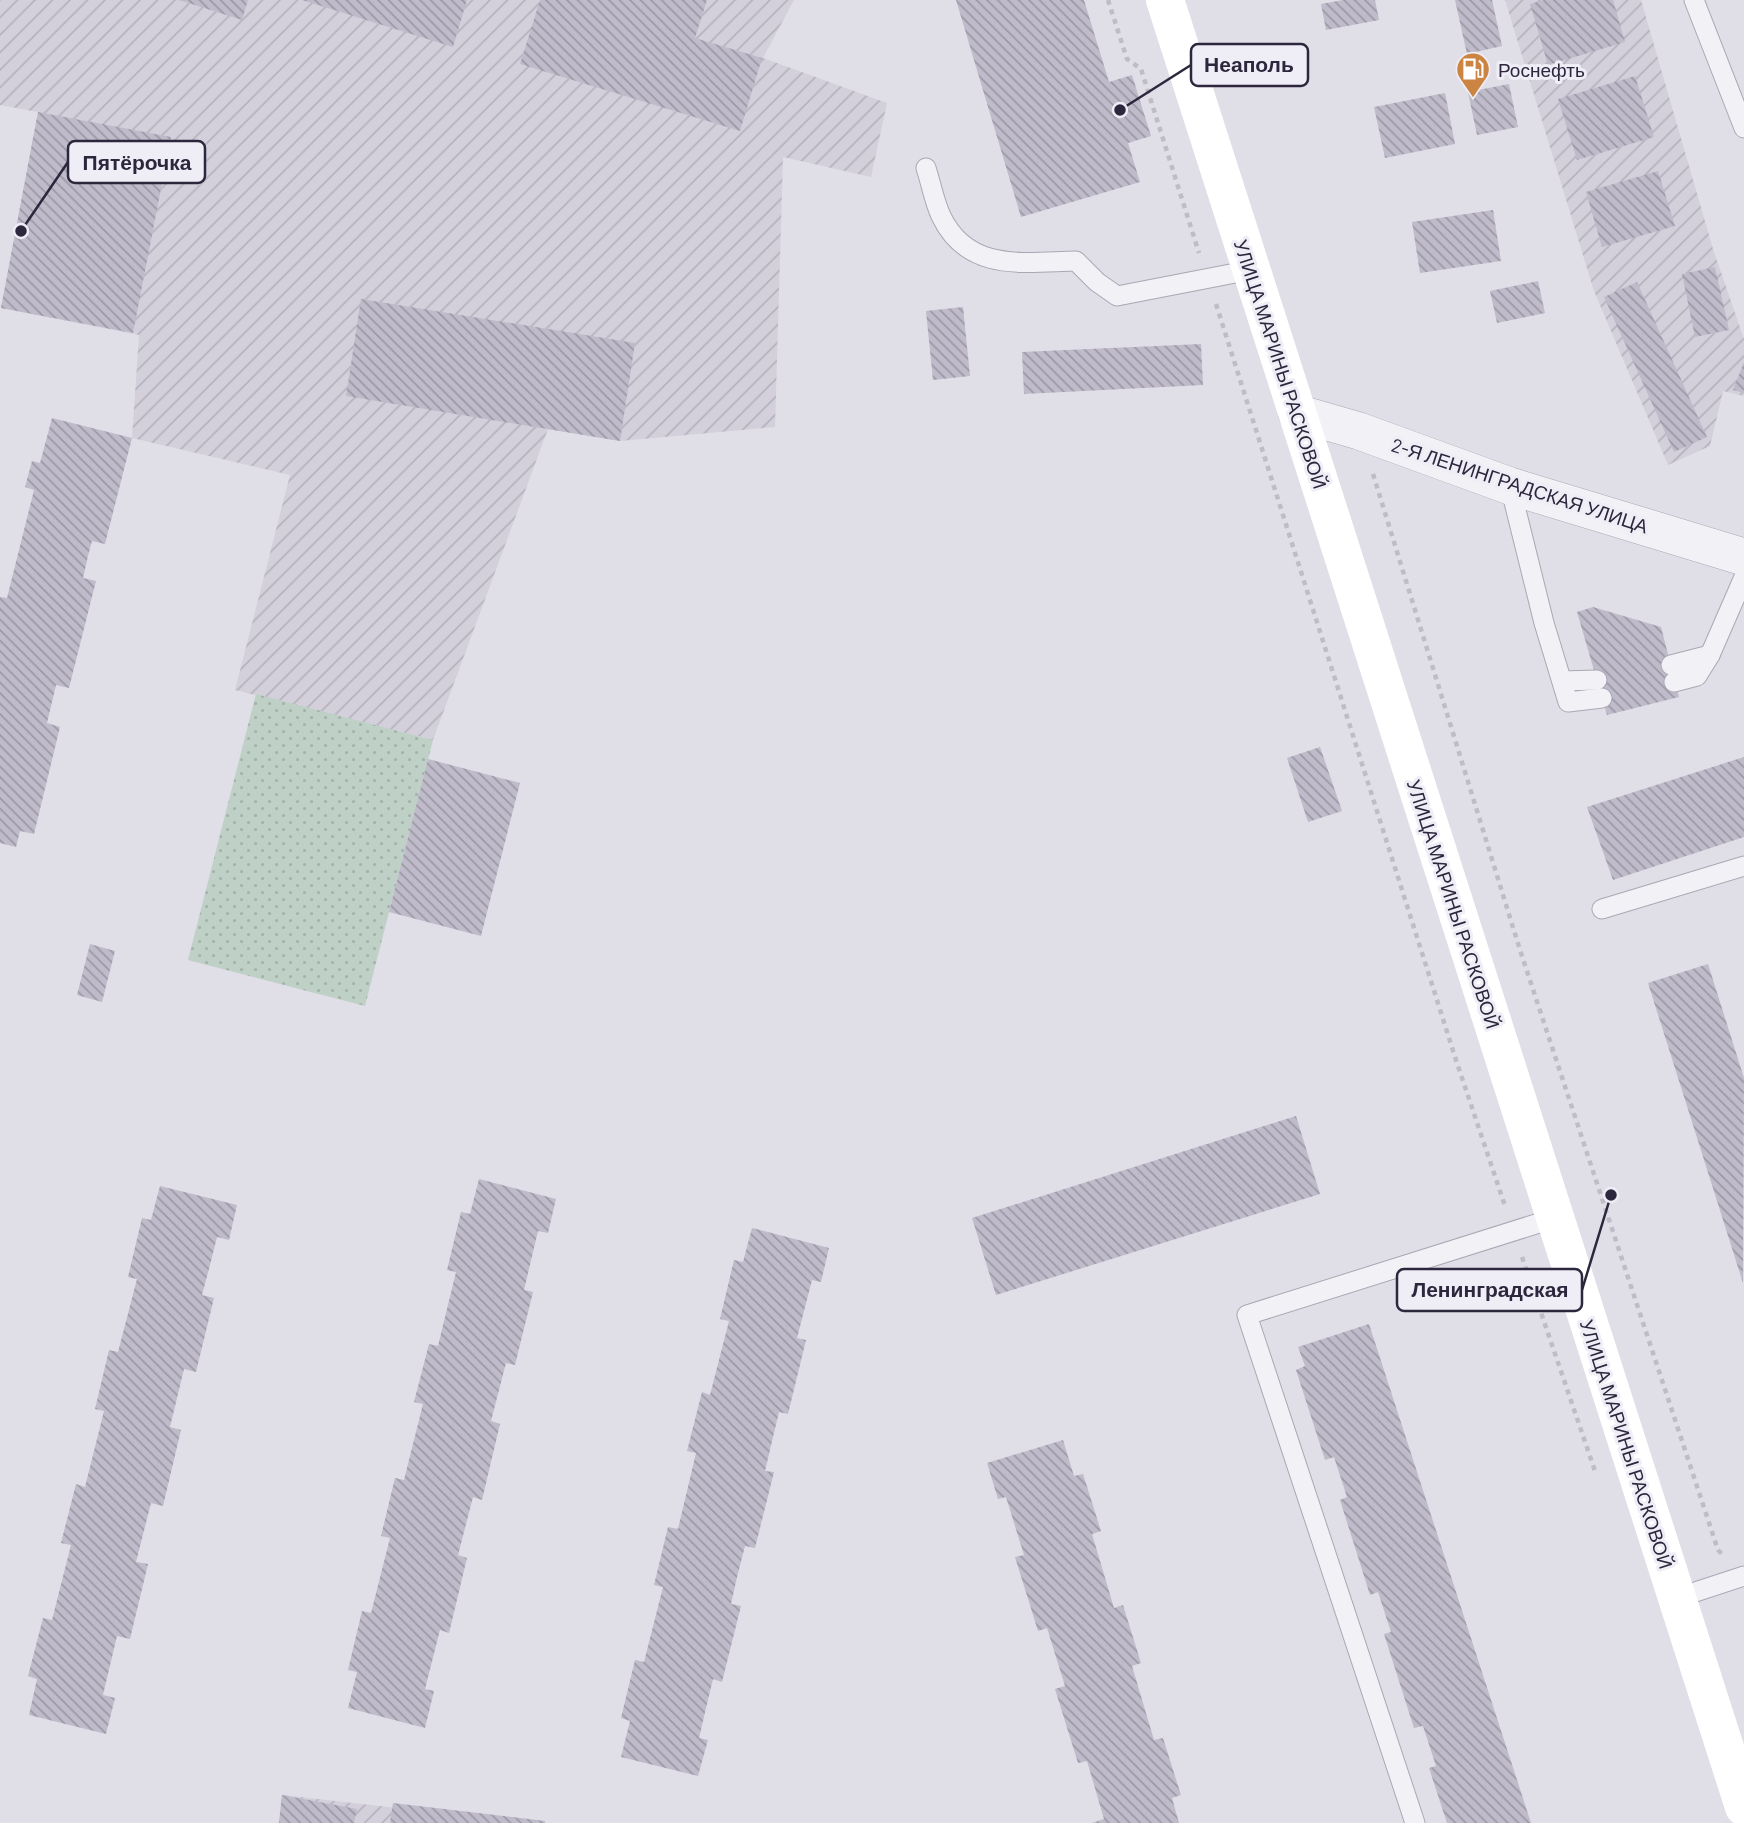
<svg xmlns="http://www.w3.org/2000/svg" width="1744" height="1823" font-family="Barlow,sans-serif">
<defs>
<pattern id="industrial-furrows" width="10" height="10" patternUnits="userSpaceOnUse" patternTransform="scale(1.75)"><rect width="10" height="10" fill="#d3d0dc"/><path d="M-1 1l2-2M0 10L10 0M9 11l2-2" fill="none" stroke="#b5b3be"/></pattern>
<pattern id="park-dots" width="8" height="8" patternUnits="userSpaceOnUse" patternTransform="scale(1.75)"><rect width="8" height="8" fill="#bfd1c6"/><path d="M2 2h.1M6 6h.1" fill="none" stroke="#a4b3ab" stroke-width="1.8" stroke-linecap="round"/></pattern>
<pattern id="building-back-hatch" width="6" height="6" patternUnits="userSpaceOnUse" patternTransform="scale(1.75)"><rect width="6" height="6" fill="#bfbbca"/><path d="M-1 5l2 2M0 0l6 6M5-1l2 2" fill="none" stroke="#9c98a5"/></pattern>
</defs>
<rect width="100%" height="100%" fill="#e0dee7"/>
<g fill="url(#industrial-furrows)">
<path d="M 0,0 L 794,0 L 763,58 L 887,103 L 871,177 L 783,157 L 775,427 L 620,441 L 548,429 L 433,740 L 235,690 L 290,475 L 132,438 L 139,335 L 1,308 L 38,112 L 0,105 Z"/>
<path d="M 1505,0 L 1641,0 L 1713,249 L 1744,339 L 1744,396 L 1723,391 L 1710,446 L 1668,465 L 1594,291 Z"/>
<path d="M 282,1795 L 529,1823 L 279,1823 Z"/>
</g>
<path fill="url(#park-dots)" d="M 256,694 L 433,740 L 365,1006 L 188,960 Z"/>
<g fill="url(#building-back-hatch)">
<path d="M 179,0 L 248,0 L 242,20 Z"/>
<path d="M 302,0 L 467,0 L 453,47 Z"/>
<path d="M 540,0 L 707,0 L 695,38 L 762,58 L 740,131 L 520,64 Z"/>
<path d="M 956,0 L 1084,0 L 1109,82 L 1132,75 L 1151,136 L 1128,143 L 1140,182 L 1021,217 Z"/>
<path d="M 1343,0 L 1375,0 L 1379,20 L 1326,30 L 1321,4 Z"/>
<path d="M 1455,0 L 1492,0 L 1502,46 L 1467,54 Z"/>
<path d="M 1544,0 L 1613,0 L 1625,42 L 1548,65 L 1530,4 Z"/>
<path d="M 1635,76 L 1654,137 L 1577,160 L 1558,99 Z"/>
<path d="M 1509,84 L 1518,127 L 1477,135 L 1468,92 Z"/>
<path d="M 1445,93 L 1455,144 L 1385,158 L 1374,107 Z"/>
<path d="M 38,112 L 171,137 L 133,333 L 1,308 Z"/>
<path d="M 1658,171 L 1675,226 L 1602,247 L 1586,192 Z"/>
<path d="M 1493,210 L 1501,261 L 1420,273 L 1412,222 Z"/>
<path d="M 1715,267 L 1729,330 L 1695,337 L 1682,274 Z"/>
<path d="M 1538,281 L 1545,313 L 1497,323 L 1490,291 Z"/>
<path d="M 1637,282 L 1707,437 L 1674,452 L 1604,297 Z"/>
<path d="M 361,299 L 635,343 L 620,441 L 346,396 Z"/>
<path d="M 963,307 L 970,376 L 933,380 L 926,311 Z"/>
<path d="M 1201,344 L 1203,385 L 1024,394 L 1022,352 Z"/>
<path d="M 1744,362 L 1744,393 L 1733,390 Z"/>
<path d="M 52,418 L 132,438 L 105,544 L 92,541 L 88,556 L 83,578 L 96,581 L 69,688 L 56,685 L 47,723 L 60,727 L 34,834 L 20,831 L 16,847 L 0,843 L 0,597 L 7,598 L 34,490 L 25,487 L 32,461 L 40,463 Z"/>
<path d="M 1593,607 L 1661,627 L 1679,697 L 1607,715 L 1577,612 Z"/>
<path d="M 1320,747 L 1342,811 L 1308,822 L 1287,758 Z"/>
<path d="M 1744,757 L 1744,837 L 1613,880 L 1587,807 Z"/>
<path d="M 428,759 L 520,783 L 481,936 L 389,912 Z"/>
<path d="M 90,944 L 115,951 L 102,1002 L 77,995 Z"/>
<path d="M 1708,964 L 1744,1078 L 1743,1283 L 1648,983 Z"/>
<path d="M 1296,1116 L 1320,1194 L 996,1295 L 972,1218 Z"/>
<path d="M 479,1179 L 556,1199 L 548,1233 L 538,1231 L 524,1290 L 533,1292 L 515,1365 L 506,1363 L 491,1421 L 500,1424 L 482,1500 L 473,1497 L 458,1555 L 467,1558 L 449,1633 L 440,1630 L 425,1689 L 434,1691 L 425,1728 L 348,1708 L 357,1672 L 348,1670 L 362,1611 L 371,1613 L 390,1538 L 381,1536 L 395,1478 L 404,1480 L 423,1404 L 414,1402 L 429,1344 L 438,1346 L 456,1272 L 447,1270 L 461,1212 L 470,1214 Z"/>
<path d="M 160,1186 L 237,1205 L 229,1240 L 217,1237 L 210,1265 L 202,1295 L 214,1298 L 196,1372 L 184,1369 L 170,1427 L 181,1430 L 163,1506 L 151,1503 L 136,1562 L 148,1564 L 130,1639 L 117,1636 L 103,1695 L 115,1698 L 106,1734 L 29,1715 L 37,1679 L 28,1676 L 43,1618 L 52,1620 L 71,1545 L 61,1543 L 76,1484 L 85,1487 L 104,1411 L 95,1409 L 109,1350 L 118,1352 L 137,1279 L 128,1277 L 142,1218 L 151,1220 Z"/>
<path d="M 752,1228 L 829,1248 L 821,1282 L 812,1280 L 797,1338 L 806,1340 L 788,1414 L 779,1412 L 773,1437 L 765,1471 L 774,1472 L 755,1548 L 745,1546 L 737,1577 L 731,1604 L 741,1606 L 722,1682 L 713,1679 L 706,1708 L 699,1738 L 708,1740 L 698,1776 L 621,1757 L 630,1721 L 621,1718 L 635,1660 L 644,1662 L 663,1587 L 654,1585 L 668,1527 L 678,1529 L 696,1453 L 687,1451 L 702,1392 L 710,1395 L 729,1321 L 720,1319 L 734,1260 L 743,1262 Z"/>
<path d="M 1369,1324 L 1531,1823 L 1447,1823 L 1429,1768 L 1436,1766 L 1423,1726 L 1414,1728 L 1384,1634 L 1391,1632 L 1378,1592 L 1370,1595 L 1340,1500 L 1347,1497 L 1334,1457 L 1325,1460 L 1296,1370 L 1305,1366 L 1298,1347 Z"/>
<path d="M 1063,1440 L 1074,1476 L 1083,1474 L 1101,1531 L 1092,1534 L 1114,1608 L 1123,1605 L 1141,1663 L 1132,1666 L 1154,1740 L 1163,1738 L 1181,1795 L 1172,1798 L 1179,1823 L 1092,1823 L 1104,1819 L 1087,1761 L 1078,1763 L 1055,1689 L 1065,1686 L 1047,1628 L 1038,1631 L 1015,1557 L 1024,1555 L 1006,1497 L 998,1499 L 987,1463 Z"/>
<path d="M 282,1795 L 357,1809 L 354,1823 L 279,1823 Z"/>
<path d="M 393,1803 L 545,1821 L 545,1823 L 390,1823 Z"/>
</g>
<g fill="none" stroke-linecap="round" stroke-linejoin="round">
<g stroke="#aaa7b4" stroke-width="21">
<g id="lane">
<path d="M 1694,0 L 1744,128"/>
<path d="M 926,168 C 931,183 934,201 941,216 C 968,273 1024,262 1076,261 L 1097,282 L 1117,296 L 1251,270"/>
<path d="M 1510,486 L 1544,623 L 1568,702 L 1602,698"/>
<path d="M 1671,665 L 1710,655"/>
<path d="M 1562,681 L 1597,680"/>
<path d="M 1674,682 L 1697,676 L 1710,655 L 1744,577"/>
<path d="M 1602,909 L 1744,866"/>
<path d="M 1677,1598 L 1744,1576"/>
<path d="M 1415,1823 L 1247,1315 L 1555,1218"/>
</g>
</g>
<g stroke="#aaa7b4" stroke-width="38">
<path id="street" d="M 1297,413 L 1359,431 L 1510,486 L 1744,557"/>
</g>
<g stroke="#bfbcc6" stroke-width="4.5" stroke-dasharray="5 5" stroke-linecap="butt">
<path d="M 1108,0 L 1127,59 L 1141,69 L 1199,253"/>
<path d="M 1216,304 L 1456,1060 L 1505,1206"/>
<path d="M 1373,474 L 1520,950 L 1718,1550 L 1722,1554"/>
<path d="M 1522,1257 L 1595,1471"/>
</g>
<use href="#lane" stroke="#f2f1f6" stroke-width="19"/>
<use href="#street" stroke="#f2f1f6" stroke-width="37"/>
<path stroke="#fff" stroke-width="38" d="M 1165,0 L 1744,1807"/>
</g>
<defs>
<g id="fuel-pin" transform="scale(1.75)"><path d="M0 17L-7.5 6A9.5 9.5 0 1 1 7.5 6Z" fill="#cc8443" stroke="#efedf5"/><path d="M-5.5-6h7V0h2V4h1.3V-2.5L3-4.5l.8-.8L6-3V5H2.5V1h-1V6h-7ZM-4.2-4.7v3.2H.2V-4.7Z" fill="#fff"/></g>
</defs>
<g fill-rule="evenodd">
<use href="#fuel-pin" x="1473" y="69"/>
</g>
<g text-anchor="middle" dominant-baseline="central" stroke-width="6" stroke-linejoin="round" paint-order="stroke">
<g font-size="19" fill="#2d273e" stroke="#efedf5" text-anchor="start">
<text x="1498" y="69">Роснефть</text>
</g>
<g font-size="19" fill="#2d273e" stroke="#efedf5">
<text transform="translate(1281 364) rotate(72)">УЛИЦА МАРИНЫ РАСКОВОЙ</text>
<text transform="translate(1520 485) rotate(18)">2-Я ЛЕНИНГРАДСКАЯ УЛИЦА</text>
<text transform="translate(1454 904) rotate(72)">УЛИЦА МАРИНЫ РАСКОВОЙ</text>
<text transform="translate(1627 1444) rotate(72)">УЛИЦА МАРИНЫ РАСКОВОЙ</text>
</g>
</g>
<path fill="none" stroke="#2d273e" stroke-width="2.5" d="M1120 110L1191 65M21 231L68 162M1611 1195L1582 1290"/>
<g fill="#2d273e" stroke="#efedf5" stroke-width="2.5">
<circle cx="1120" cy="110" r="7"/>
<circle cx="21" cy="231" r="7"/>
<circle cx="1611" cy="1195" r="7"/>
</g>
<g fill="#efedf5" stroke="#2d273e" stroke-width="2.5">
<rect x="1191" y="44" width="117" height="42" rx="7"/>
<rect x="68" y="141" width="137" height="42" rx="7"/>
<rect x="1397" y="1269" width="185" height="42" rx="7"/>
</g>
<g font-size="21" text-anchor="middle" font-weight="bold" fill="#2d273e">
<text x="1249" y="72">Неаполь</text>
<text x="137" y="170">Пятёрочка</text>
<text x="1490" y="1297">Ленинградская</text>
</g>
</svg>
